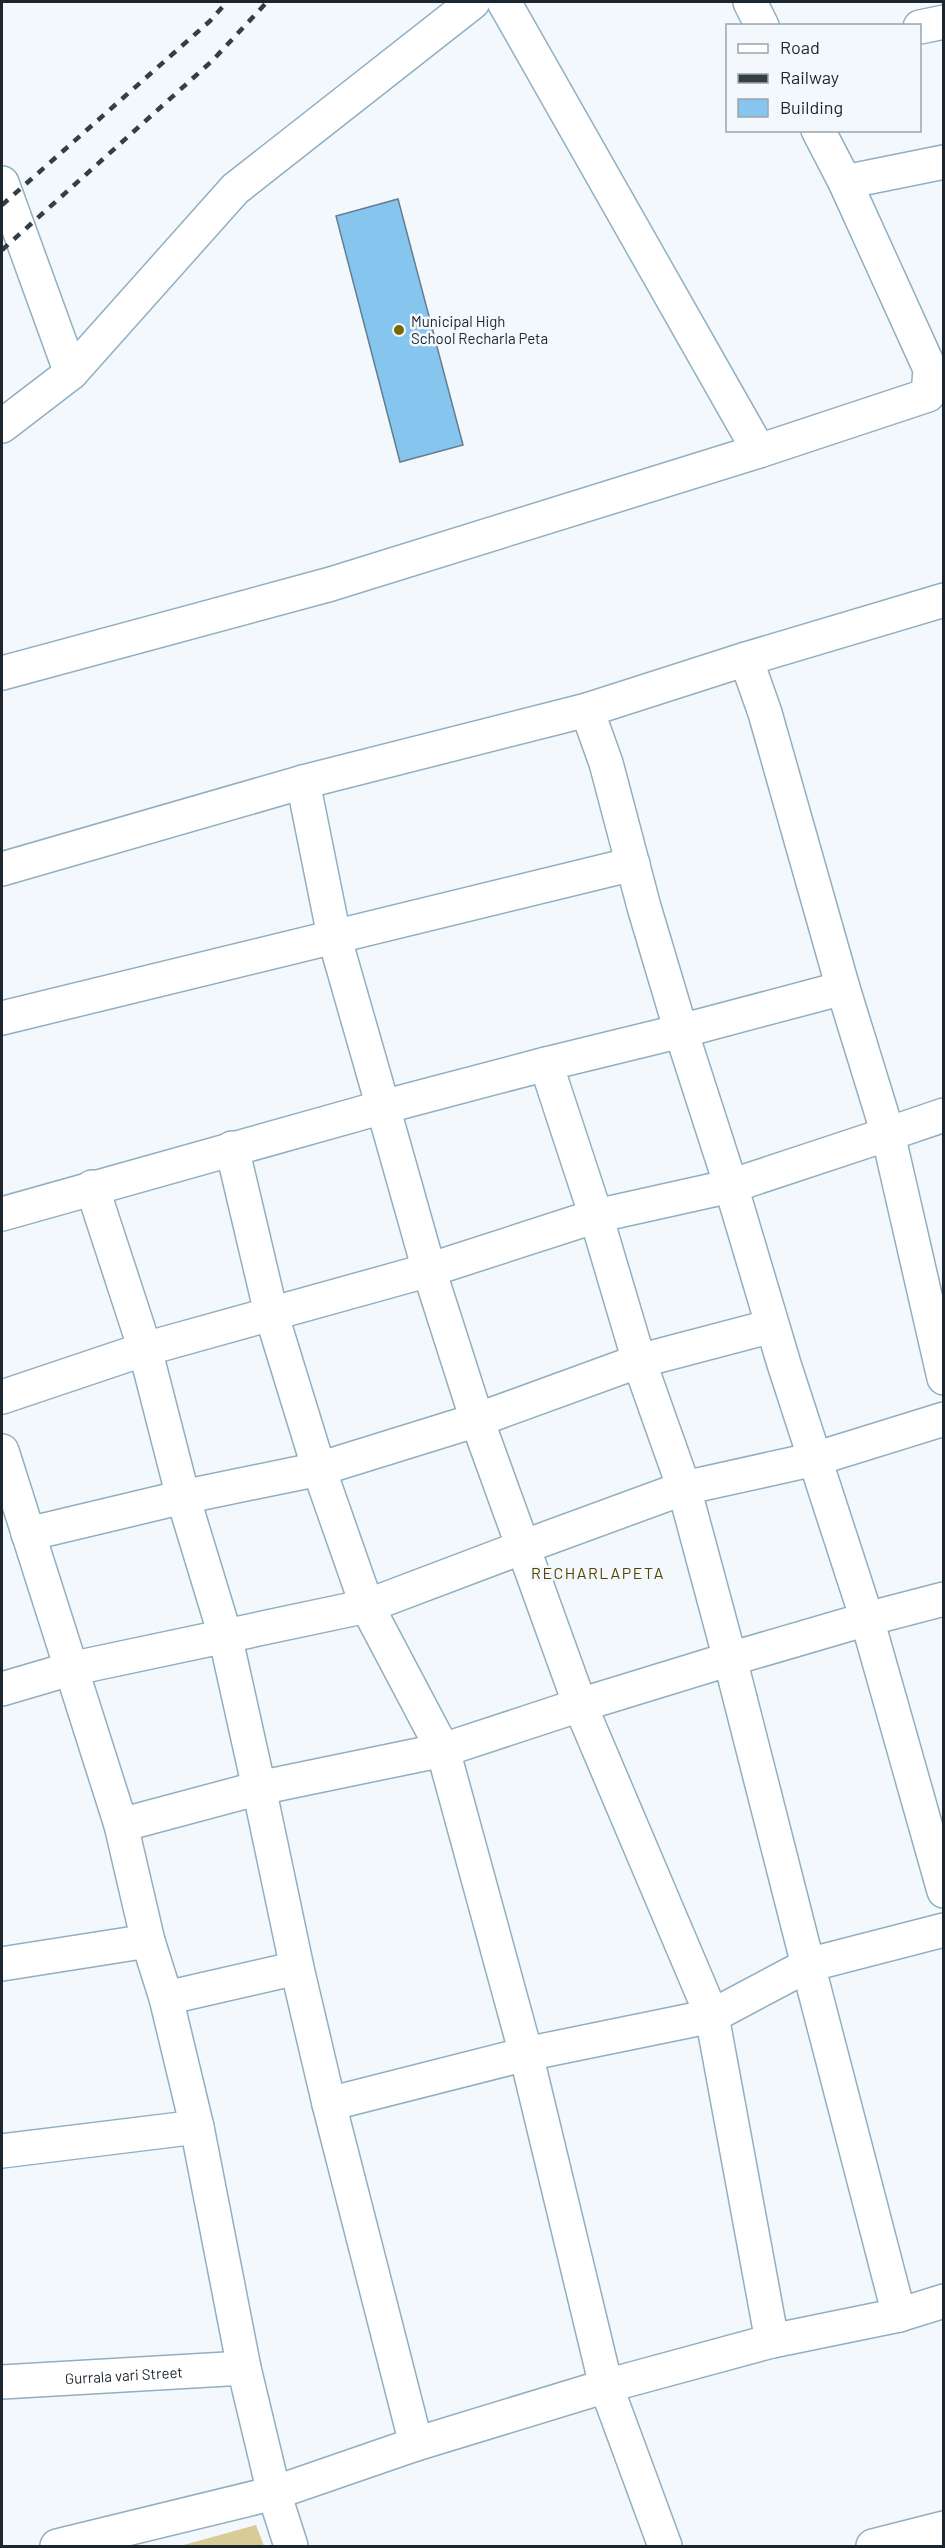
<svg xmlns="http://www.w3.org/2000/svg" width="945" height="2548" font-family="Barlow,sans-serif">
<rect width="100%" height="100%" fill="#f2f8fc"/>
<path fill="#d9cb96" d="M 256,2525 L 264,2546 L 180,2546 Z"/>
<path fill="#86c6ee" stroke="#627e90" stroke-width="1.5" d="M 398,199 L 463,445 L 400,462 L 336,216 Z"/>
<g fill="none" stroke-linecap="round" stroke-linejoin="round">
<g stroke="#91afc2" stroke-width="36">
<g id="street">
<path d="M 504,2 L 759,451 L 928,395 L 930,369 L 845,182"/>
<path d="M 750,2 L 762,26"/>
<path d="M 920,27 L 944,22"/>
<path d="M 818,130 L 845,182 L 944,162"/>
<path d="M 71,373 L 235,189 L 473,2"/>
<path d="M 944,600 L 746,659 L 765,713 L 843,988 L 888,1134 L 944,1115"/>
<path d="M 746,659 L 587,710 L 606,763 L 644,907 L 681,1031 L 843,988"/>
<path d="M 2,673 L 331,584 L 759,451"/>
<path d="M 2,869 L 303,782 L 587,710"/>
<path d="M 2,1018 L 633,864"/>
<path d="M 546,1064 L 383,1107 L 429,1270 L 477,1420 L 639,1361 L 684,1488 L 815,1459 L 944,1419"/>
<path d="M 232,1148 L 271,1313 L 319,1469 L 367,1606 L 443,1750 L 580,1705 L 712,2016 L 772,2341 L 899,2315"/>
<path d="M 92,1187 L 145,1349 L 183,1497 L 319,1469 L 477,1420 L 523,1547 L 684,1488 L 730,1659 L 867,1619 L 944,1891"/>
<path d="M 2,1214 L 383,1107 L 334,936 L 303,782"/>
<path d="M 772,1326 L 639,1361 L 596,1216 L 731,1186 L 784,1364 L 867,1619 L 944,1599"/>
<path d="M 2,1397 L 145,1349 L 429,1270 L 596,1216 L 546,1064 L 681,1031 L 731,1186 L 888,1134 L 944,1378"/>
<path d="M 28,1534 L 183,1497 L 225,1635 L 259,1788 L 443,1750 L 526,2054 L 606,2386 L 665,2546"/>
<path d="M 2,1689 L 70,1669 L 367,1606 L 523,1547 L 580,1705 L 730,1659 L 808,1965 L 712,2016 L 526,2054 L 329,2104 L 297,1968 L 259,1788 L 121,1825"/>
<path d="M 944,1930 L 808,1965 L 899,2315 L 944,2301"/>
<path d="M 2,1964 L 148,1941"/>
<path d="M 166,1998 L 297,1968"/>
<path d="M 2,2151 L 197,2127"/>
<path id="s1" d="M 2,2382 L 244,2368"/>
<path d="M 416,2444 L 606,2386 L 772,2341"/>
<path d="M 57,2546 L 274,2493 L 416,2444 L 329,2104"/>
<path d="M 873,2546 L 944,2528"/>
</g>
</g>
<g stroke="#91afc2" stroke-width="36">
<g id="secondary">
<path d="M 2,183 L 71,373 L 2,426"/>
<path d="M 2,1451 L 121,1825 L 148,1941 L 166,1998 L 197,2127 L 244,2368 L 274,2493 L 291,2546"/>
</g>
</g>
<use href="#street" stroke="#fff" stroke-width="33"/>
<use href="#secondary" stroke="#fff" stroke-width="33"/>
<g stroke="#333e45" stroke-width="4.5" stroke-dasharray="8 8" stroke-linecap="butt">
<path d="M 2,205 L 210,21 L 227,2"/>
<path d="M 2,250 L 212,61 L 267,2"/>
</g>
</g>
<circle fill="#7c6800" stroke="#f2f8fc" stroke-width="2" cx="399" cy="330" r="6"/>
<g text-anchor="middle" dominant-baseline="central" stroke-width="5" stroke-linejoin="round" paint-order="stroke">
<g font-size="15" fill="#1b262e" stroke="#f2f8fc" text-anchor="start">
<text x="411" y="321">Municipal High<tspan x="411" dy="17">School Recharla Peta</tspan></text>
</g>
<g font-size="15" fill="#1b262e" stroke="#f2f8fc">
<text stroke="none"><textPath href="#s1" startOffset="122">Gurrala vari Street</textPath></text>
</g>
<g font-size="16" letter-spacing="1.5" fill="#534501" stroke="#f2f8fc">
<text x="598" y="1572">RECHARLAPETA</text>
</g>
</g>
<rect width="945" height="2548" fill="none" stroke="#1b262e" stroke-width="6"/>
<rect x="726" y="24" width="195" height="108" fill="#f2f8fc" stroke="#9ca4aa" stroke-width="1.5"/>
<rect x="738" y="44" width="30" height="9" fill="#ffffff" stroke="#9ca4aa" stroke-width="1.5"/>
<text x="780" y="54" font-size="18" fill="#1b262e">Road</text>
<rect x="738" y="74" width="30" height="9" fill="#333e45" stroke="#9ca4aa" stroke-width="1.5"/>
<text x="780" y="84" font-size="18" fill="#1b262e">Railway</text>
<rect x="738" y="99" width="30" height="18" fill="#86c6ee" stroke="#9ca4aa" stroke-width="1.5"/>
<text x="780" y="114" font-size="18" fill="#1b262e">Building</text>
</svg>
